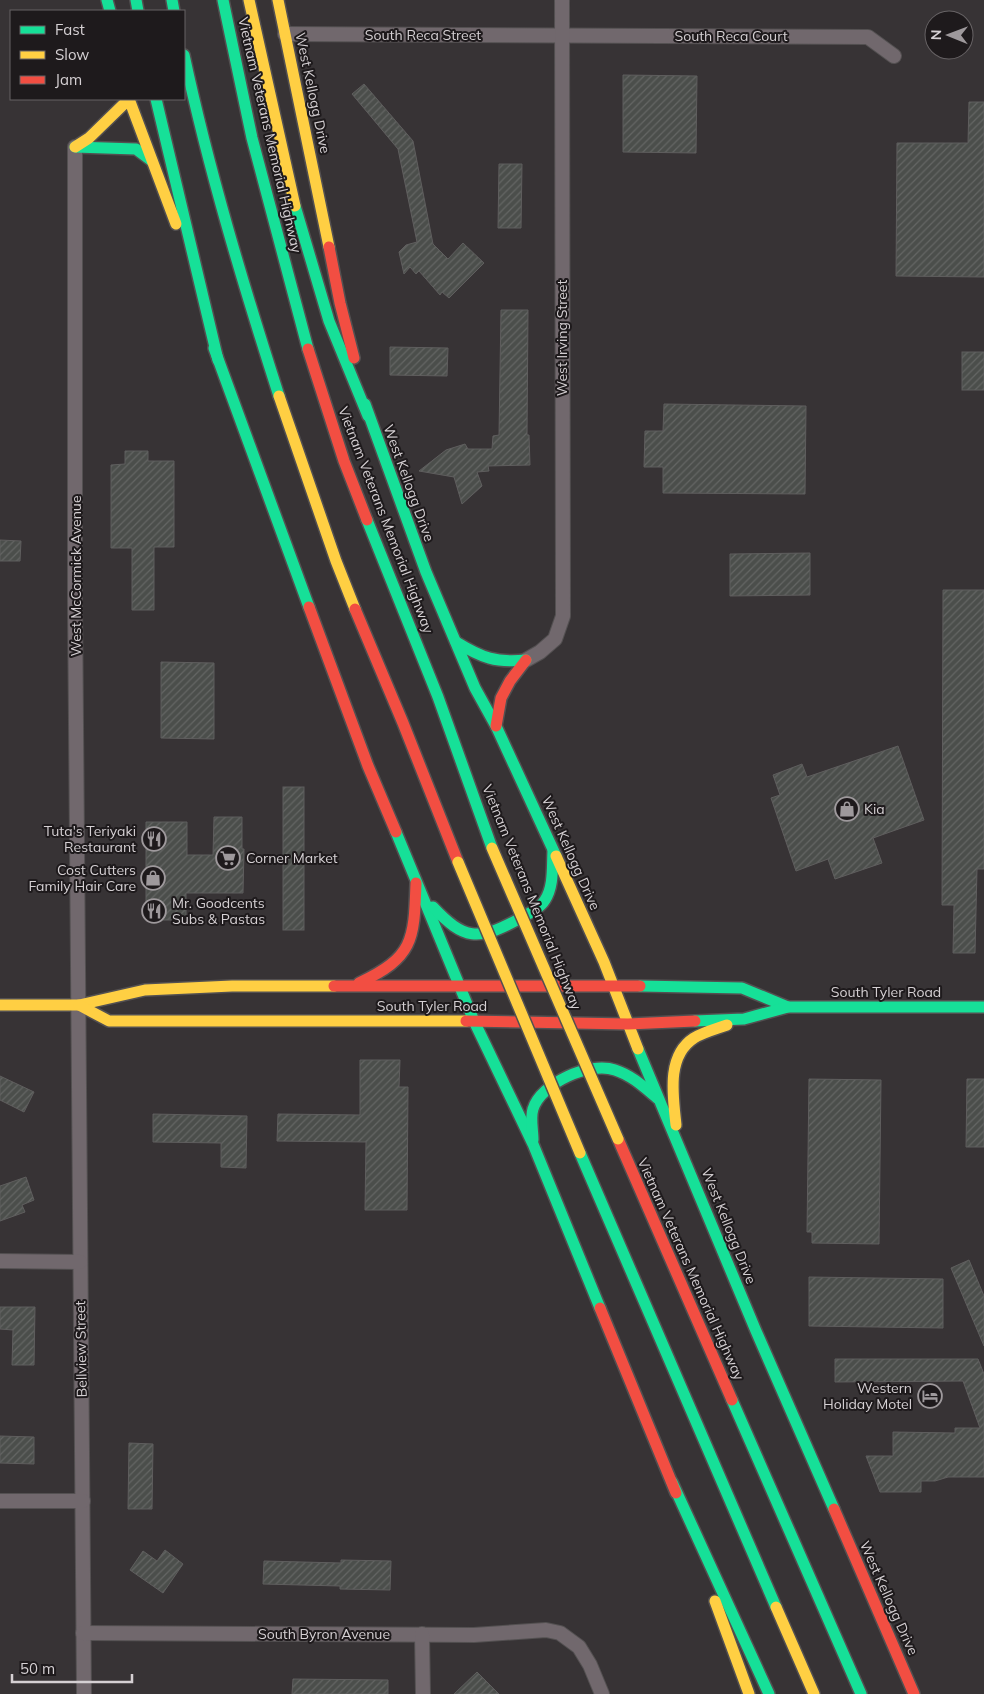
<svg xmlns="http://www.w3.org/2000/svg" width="984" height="1694" font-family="Mulish,sans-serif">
<defs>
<pattern id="building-hatch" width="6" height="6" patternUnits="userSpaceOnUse" patternTransform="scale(1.25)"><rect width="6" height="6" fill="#4b4e4b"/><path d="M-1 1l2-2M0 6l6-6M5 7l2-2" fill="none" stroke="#646664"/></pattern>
</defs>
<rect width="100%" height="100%" fill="#373335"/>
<g fill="url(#building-hatch)" stroke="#5f5e5e">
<path d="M 623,75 L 697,76 L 696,153 L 623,152 Z"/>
<path d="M 364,84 L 413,141 L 433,244 L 448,259 L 463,243 L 484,263 L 449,298 L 442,292 L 440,295 L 419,271 L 416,274 L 410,267 L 404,274 L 399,252 L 406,245 L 417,242 L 398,149 L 352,94 Z"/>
<path d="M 969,102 L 984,102 L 984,277 L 896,276 L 897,143 L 968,143 Z"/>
<path d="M 499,164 L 522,164 L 521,228 L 498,228 Z"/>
<path d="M 501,310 L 528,310 L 527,435 L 529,435 L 530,465 L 488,466 L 489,471 L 477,472 L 482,486 L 462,504 L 454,477 L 419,471 L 446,450 L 465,444 L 468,449 L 492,449 L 493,436 L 499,435 Z"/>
<path d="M 390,347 L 448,348 L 447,376 L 390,375 Z"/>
<rect x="962" y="352" width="22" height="38"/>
<path d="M 664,404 L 806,406 L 805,494 L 663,493 L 663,467 L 644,467 L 645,431 L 663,431 Z"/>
<path d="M 125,451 L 148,451 L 148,461 L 174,461 L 174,547 L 154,547 L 154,610 L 132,610 L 132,548 L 111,548 L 111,465 L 125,464 Z"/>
<path d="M 0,540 L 21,541 L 20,561 L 0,561 Z"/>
<path d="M 810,553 L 810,595 L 730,596 L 730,554 Z"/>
<path d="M 943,590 L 984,590 L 984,869 L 977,869 L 975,953 L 953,953 L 954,905 L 942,905 Z"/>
<path d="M 161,662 L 214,663 L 214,739 L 161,738 Z"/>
<path d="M 898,746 L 924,820 L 873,838 L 882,863 L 835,879 L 828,859 L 796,871 L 771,798 L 780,795 L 773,775 L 802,764 L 807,777 Z"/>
<rect x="283" y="787" width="21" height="143"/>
<path d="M 214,817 L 242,817 L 242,849 L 244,849 L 243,893 L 186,893 L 186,920 L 146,920 L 146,822 L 187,822 L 187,855 L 213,855 Z"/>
<path d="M 360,1060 L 400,1060 L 399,1087 L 408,1087 L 407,1210 L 365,1210 L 366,1142 L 277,1141 L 278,1114 L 360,1115 Z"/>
<path d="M 0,1076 L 34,1092 L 24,1112 L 0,1100 Z"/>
<path d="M 809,1079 L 881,1080 L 879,1244 L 812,1243 L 812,1232 L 807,1232 Z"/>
<path d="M 967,1079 L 984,1079 L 984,1147 L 966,1147 Z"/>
<path d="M 153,1114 L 247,1116 L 246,1168 L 221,1167 L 221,1143 L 153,1142 Z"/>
<path d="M 26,1177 L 34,1200 L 22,1205 L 25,1212 L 0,1221 L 0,1186 Z"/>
<path d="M 969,1260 L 984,1296 L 984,1346 L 951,1268 Z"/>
<path d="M 809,1277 L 943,1279 L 943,1328 L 809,1326 Z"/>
<path d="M 0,1307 L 35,1307 L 34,1365 L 12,1365 L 13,1330 L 0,1329 Z"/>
<path d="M 835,1359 L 978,1359 L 984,1374 L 984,1477 L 948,1477 L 935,1481 L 921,1481 L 921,1492 L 880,1492 L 866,1456 L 893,1456 L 893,1432 L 955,1433 L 955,1428 L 980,1428 L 963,1381 L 835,1382 Z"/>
<path d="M 0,1436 L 34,1437 L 34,1464 L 0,1463 Z"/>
<path d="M 129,1443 L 153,1444 L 152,1509 L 128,1509 Z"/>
<path d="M 165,1550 L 183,1564 L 163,1593 L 130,1570 L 143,1551 L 157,1561 Z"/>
<path d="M 341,1560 L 391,1561 L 390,1590 L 340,1589 L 340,1586 L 263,1584 L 264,1561 L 341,1563 Z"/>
<path d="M 477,1672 L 499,1694 L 454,1694 Z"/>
<path d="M 293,1679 L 388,1680 L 388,1694 L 292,1694 Z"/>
</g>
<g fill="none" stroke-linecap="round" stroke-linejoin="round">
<g stroke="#535051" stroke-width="16">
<g id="street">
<path d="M 285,34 L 868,37 L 894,56"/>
<path d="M 75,147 L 75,602 L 84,1694"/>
<path d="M 526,660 L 540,652 L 555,639 L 563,616 L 562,0"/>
<path d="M 0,1261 L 80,1262"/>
<path d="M 0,1501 L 83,1501"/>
<path d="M 83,1633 L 474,1635 L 546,1630 L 560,1633 L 579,1647 L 590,1665 L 602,1694"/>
<path d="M 422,1634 L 423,1694"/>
</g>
</g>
<g stroke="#535051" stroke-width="14">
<g id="fast">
<path d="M 107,0 L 110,11"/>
<path d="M 136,0 L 138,11"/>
<path d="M 172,0 L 174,11"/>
<path d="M 223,0 L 252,138 L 308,349"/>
<path d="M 184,55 C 209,171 243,284 279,396"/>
<path d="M 156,99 L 218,360"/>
<path d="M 75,147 L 136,149 L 152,161"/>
<path d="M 295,206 L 329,321 L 368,416"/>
<path d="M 214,348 L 309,607"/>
<path d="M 365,404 L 426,572 L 475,688 L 496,726 L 556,856"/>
<path d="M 367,520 L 438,697 L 492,848"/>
<path d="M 456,642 C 482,658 496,663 526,660"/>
<path d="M 396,832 L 474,1021 L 533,1144 L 600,1308"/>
<path d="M 433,907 C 464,940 478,941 517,920 C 527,914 539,910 545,900 C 554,886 552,867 553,851"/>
<path d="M 640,986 L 742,988 L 788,1007"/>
<path d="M 695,1021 L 744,1019 L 788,1007 L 984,1007"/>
<path d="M 638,1049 L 756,1331 L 834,1509"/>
<path d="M 533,1140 C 533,1130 530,1118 533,1109 C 541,1083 590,1061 615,1070 C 631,1075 644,1087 657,1098"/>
<path d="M 580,1153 L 776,1607"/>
<path d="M 732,1400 L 861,1694"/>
<path d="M 672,1482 L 769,1694"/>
</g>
</g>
<g stroke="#535051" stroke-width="14">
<g id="slow">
<path d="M 249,0 L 295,206"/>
<path d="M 278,0 L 329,247"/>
<path d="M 75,147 L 89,138 L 129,99 L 176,224"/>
<path d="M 279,396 L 336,561 L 355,609"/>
<path d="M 556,856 L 604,962 L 638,1049"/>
<path d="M 0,1005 L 79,1005 L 145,990 L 232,986 L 334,986"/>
<path d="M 79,1005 L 109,1021 L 466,1021"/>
<path d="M 676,1125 C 673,1096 666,1056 694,1038 C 704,1032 716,1029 727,1025"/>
<path d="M 715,1601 L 749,1694"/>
<path d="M 776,1607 L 814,1694"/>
</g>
</g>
<g stroke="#535051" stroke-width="14">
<g id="jam">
<path d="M 329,247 L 340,303 L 354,358"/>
<path d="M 308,349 L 344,461 L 367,520"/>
<path d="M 309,607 L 368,766 L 396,832"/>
<path d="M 355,609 L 403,723 L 458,862"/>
<path d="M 496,726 L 501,698 L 510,681 L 526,660"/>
<path d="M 359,983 C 414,957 414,940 416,883"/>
<path d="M 334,986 L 640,986"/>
<path d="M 466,1021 L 628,1024 L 695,1021"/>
<path d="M 618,1139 L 732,1400"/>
<path d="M 600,1308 L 676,1493"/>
<path d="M 834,1509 L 914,1694"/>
</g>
</g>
<use href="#street" stroke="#71686d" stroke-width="14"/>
<use href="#fast" stroke="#16e098" stroke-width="11"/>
<use href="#slow" stroke="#ffcf43" stroke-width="11"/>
<use href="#jam" stroke="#f24e42" stroke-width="11"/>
<g stroke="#535051" stroke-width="14" stroke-linecap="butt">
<g id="slow-bridge">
<path d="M 492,848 L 618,1139"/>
<path d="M 458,862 L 580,1153"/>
</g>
</g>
<use href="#slow-bridge" stroke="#ffcf43" stroke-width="11"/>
</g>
<defs>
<g id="shop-ring" transform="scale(1.25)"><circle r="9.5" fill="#1e1a1c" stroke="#9e999c" stroke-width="1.5"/><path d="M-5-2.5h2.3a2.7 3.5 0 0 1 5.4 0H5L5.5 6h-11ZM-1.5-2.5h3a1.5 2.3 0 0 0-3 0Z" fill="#9e999c"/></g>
<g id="restaurant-ring" transform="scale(1.25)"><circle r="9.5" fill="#1e1a1c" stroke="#9e999c" stroke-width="1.5"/><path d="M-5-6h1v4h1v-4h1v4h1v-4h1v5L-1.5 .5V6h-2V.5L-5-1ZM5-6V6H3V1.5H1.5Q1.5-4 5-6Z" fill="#9e999c"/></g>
<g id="supermarket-ring" transform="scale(1.25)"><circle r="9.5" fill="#1e1a1c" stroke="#9e999c" stroke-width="1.5"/><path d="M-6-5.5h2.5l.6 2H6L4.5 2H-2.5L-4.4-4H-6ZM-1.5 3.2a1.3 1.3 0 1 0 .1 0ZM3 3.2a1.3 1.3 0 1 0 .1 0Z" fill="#9e999c"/></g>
<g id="hotel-ring" transform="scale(1.25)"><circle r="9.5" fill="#1e1a1c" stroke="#9e999c" stroke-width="1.5"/><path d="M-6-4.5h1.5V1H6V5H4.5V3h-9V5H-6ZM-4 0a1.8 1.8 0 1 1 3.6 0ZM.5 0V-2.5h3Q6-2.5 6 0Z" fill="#9e999c"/></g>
</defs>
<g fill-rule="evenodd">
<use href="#shop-ring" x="847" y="809"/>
<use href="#restaurant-ring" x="154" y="839"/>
<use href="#supermarket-ring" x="228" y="858"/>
<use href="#shop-ring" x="153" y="878"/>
<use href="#restaurant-ring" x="154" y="911"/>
<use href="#hotel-ring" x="930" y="1396"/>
</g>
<g text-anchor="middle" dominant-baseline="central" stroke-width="4" stroke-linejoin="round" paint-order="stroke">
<g font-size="14" fill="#d5d0d3" stroke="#1e1a1c">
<text x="423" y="35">South Reca Street</text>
<text x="731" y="36">South Reca Court</text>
<text transform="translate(313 93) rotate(78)">West Kellogg Drive</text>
<text transform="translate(270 135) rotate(77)">Vietnam Veterans Memorial Highway</text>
<text transform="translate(562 338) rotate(-90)">West Irving Street</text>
<text transform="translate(409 483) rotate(70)">West Kellogg Drive</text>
<text transform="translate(386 520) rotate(69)">Vietnam Veterans Memorial Highway</text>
<text transform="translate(76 576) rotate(-90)">West McCormick Avenue</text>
<text transform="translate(571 853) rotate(66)">West Kellogg Drive</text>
<text transform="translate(532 897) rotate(68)">Vietnam Veterans Memorial Highway</text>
<text x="886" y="992">South Tyler Road</text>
<text x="432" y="1006">South Tyler Road</text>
<text transform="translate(729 1226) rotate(68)">West Kellogg Drive</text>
<text transform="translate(691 1269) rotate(66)">Vietnam Veterans Memorial Highway</text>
<text transform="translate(81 1349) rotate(-91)">Bellview Street</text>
<text transform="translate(889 1598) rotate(66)">West Kellogg Drive</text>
<text x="324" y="1634">South Byron Avenue</text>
</g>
<g font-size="14" fill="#d5d0d3" stroke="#1e1a1c" text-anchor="start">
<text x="864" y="809">Kia</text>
<text x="136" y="831" text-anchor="end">Tuta's Teriyaki<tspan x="136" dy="16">Restaurant</tspan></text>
<text x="246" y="858">Corner Market</text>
<text x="136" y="870" text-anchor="end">Cost Cutters<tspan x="136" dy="16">Family Hair Care</tspan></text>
<text x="172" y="903">Mr. Goodcents<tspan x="172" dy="16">Subs &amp; Pastas</tspan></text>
<text x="912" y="1388" text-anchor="end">Western<tspan x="912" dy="16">Holiday Motel</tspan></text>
</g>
</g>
<rect x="10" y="10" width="175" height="90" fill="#1e1a1c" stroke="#676365"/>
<rect x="20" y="26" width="25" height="8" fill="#16e098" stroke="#676365"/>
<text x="55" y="35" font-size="15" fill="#d5d0d3">Fast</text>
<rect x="20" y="51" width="25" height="8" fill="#ffcf43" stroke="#676365"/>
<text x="55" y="60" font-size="15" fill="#d5d0d3">Slow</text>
<rect x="20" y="76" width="25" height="8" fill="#f24e42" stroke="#676365"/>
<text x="55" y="85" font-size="15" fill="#d5d0d3">Jam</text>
<g transform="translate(949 35) rotate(271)"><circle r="24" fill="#1e1a1c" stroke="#676365"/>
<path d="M0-4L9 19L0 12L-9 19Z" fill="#9e999c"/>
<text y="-8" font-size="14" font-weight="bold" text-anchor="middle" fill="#d5d0d3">N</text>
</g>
<path d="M12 1674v8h120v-8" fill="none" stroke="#d5d0d3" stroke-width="2.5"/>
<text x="20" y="1674" font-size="15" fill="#d5d0d3" stroke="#1e1a1c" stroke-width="4" paint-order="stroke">50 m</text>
</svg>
